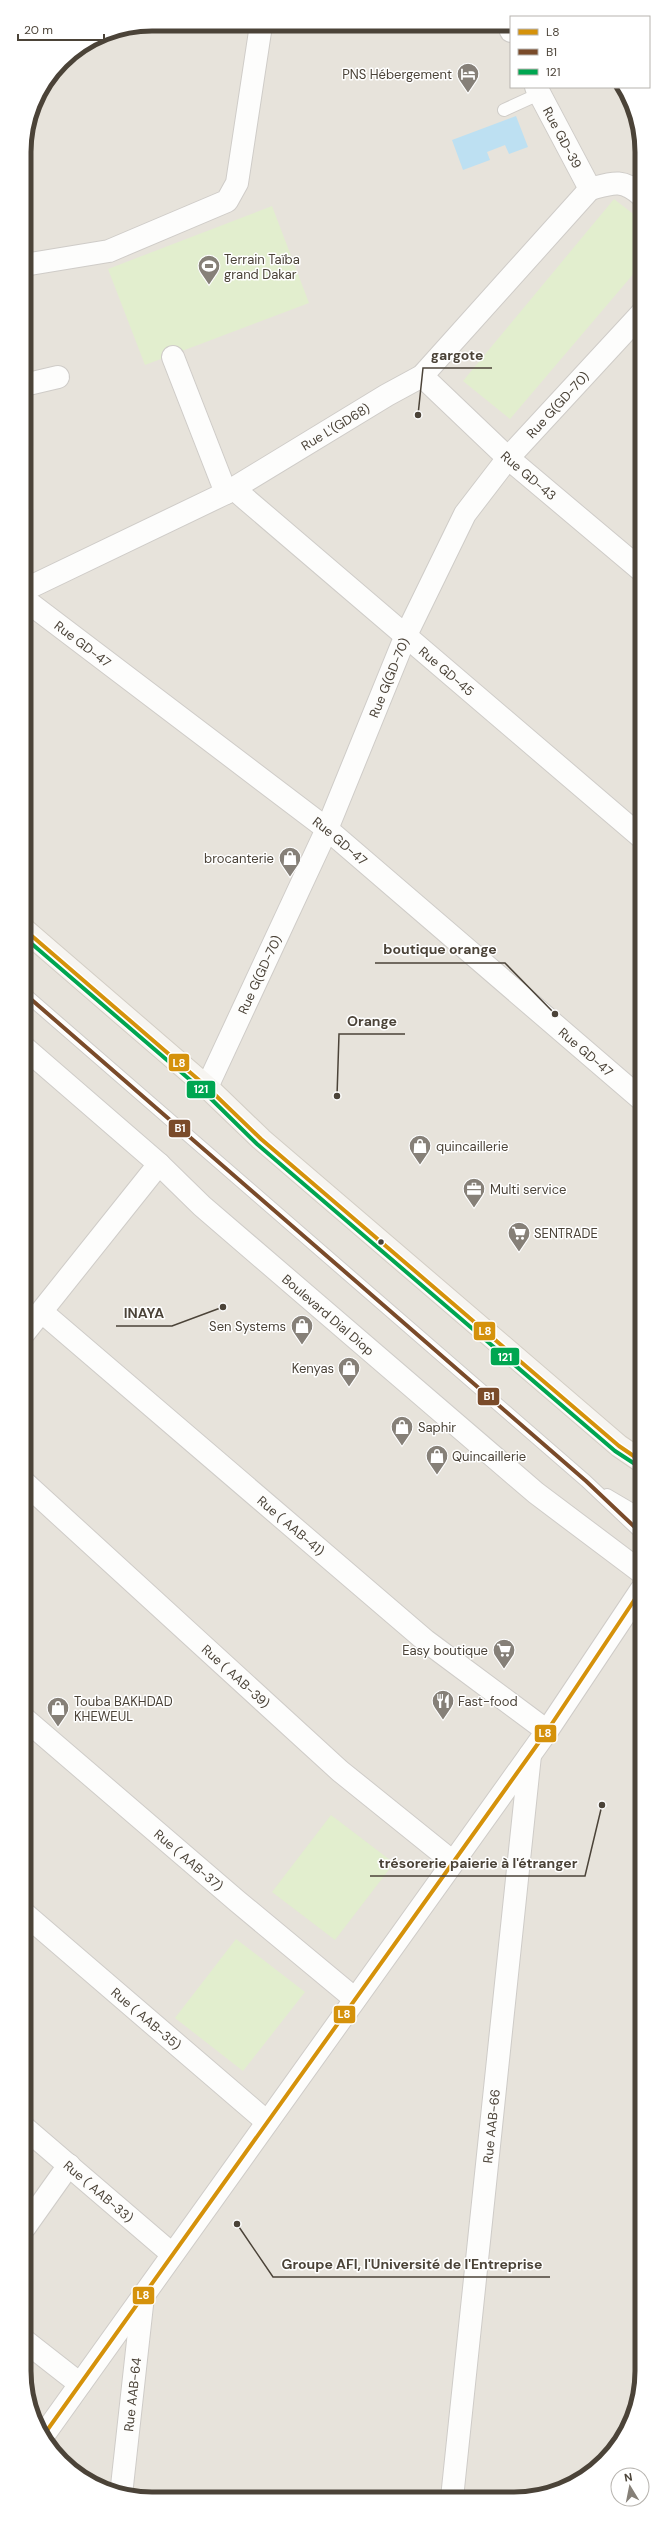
<svg xmlns="http://www.w3.org/2000/svg" width="666" height="2523" font-family="'DM Sans',sans-serif">
<rect width="100%" height="100%" fill="#f3f1ee"/>
<path fill="#e7e3db" d="M 152,24 L 511,26 L 511,87 L 623,87 L 629,95 L 641,135 L 642,2379 L 632,2420 L 610,2456 L 578,2482 L 531,2498 L 127,2496 L 88,2482 L 56,2456 L 37,2428 L 25,2388 L 24,144 L 34,103 L 62,61 L 103,34 Z"/>
<g fill="#e2eece">
<path d="M 614,199 L 641,220 L 641,265 L 510,419 L 463,381 Z"/>
<path d="M 272,206 L 309,303 L 145,365 L 108,269 Z"/>
<path d="M 331,1815 L 394,1863 L 335,1940 L 272,1892 Z"/>
<path d="M 236,1939 L 305,1992 L 243,2071 L 175,2018 Z"/>
</g>
<path fill="#bde0f2" d="M 516,116 L 528,147 L 509,154 L 505,145 L 487,152 L 490,160 L 463,170 L 452,140 Z"/>
<g fill="none" stroke-linecap="round" stroke-linejoin="round">
<g stroke="#cfccc8" stroke-width="14">
<g id="service">
<path d="M 504,110 L 539,94"/>
<path d="M 25,994 L 586,1481 L 641,1533"/>
<path d="M 607,1495 L 641,1515"/>
</g>
</g>
<g stroke="#cfccc8" stroke-width="24">
<g id="minor">
<path d="M 509,26 L 511,31"/>
<path id="s1" d="M 536,87 L 590,189"/>
<path d="M 590,189 C 612,183 622,178 641,195"/>
<path d="M 24,265 L 109,251 L 227,201 L 237,183 L 261,25"/>
<path d="M 173,357 L 226,493"/>
<path id="s2" d="M 422,376 L 508,458 L 641,570"/>
<path d="M 24,385 L 58,377"/>
<path id="s3" d="M 234,489 L 641,837"/>
<path id="s4" d="M 24,590 L 226,493 L 387,395 L 422,376 L 590,189"/>
<path id="s5" d="M 24,599 L 327,829 L 641,1099"/>
<path id="s6" d="M 207,1087 L 327,829 L 406,635 L 465,514 L 508,458 L 641,314"/>
<path id="s7" d="M 42,1312 L 426,1641 L 547,1731"/>
<path d="M 25,1332 L 159,1164"/>
<path id="s8" d="M 25,1483 L 340,1771 L 453,1862"/>
<path id="s9" d="M 25,1719 L 237,1901 L 355,1999"/>
<path id="s10" d="M 25,1914 L 267,2122"/>
<path id="s11" d="M 25,2128 L 172,2254"/>
<path d="M 25,2227 L 69,2165"/>
<path d="M 25,2341 L 80,2384"/>
<path d="M 43,2436 L 547,1731 L 641,1590"/>
<path id="s12" d="M 121,2495 L 143,2296"/>
<path id="s13" d="M 452,2498 L 530,1755"/>
</g>
</g>
<g stroke="#cfccc8" stroke-width="24">
<g id="tertiary">
<path id="s14" d="M 25,1048 L 159,1164 L 202,1206 L 536,1493 L 641,1572"/>
</g>
</g>
<g stroke="#d3cec5" stroke-width="24">
<path id="secondary" d="M 25,930 L 207,1087 L 261,1139 L 619,1446 L 641,1461"/>
</g>
<use href="#service" stroke="#fdfdfc" stroke-width="12"/>
<use href="#minor" stroke="#fdfdfc" stroke-width="22"/>
<use href="#tertiary" stroke="#fdfdfc" stroke-width="22"/>
<use href="#secondary" stroke="#f7f5f1" stroke-width="22"/>
<g stroke="#fff" stroke-width="7">
<g id="bus-1">
<path d="M 25,930 L 207,1087 L 261,1139 L 619,1446 L 641,1461"/>
<path d="M 43,2436 L 547,1731 L 641,1590"/>
</g>
</g>
<g stroke="#fff" stroke-width="7">
<path id="bus-2" d="M 25,994 L 586,1481 L 641,1533"/>
</g>
<g stroke="#fff" stroke-width="7">
<path id="bus-3" d="M 25,938 L 203,1091 L 257,1144 L 615,1451 L 638,1466"/>
</g>
<use href="#bus-1" stroke="#d5920b" stroke-width="4"/>
<use href="#bus-2" stroke="#7a4b2a" stroke-width="4"/>
<use href="#bus-3" stroke="#00a651" stroke-width="4"/>
</g>
<defs>
<g id="hotel-pin" transform="scale(1.15)"><path d="M0 17L-7.5 6A9.5 9.5 0 1 1 7.5 6Z" fill="#868078" stroke="#fff"/><path d="M-6-4.5h1.5V1H6V5H4.5V3h-9V5H-6ZM-4 0a1.8 1.8 0 1 1 3.6 0ZM.5 0V-2.5h3Q6-2.5 6 0Z" fill="#fff"/></g>
<g id="stadium-pin" transform="scale(1.15)"><path d="M0 17L-7.5 6A9.5 9.5 0 1 1 7.5 6Z" fill="#868078" stroke="#fff"/><path d="M0-5a6.5 5 0 1 0 0 10a6.5 5 0 1 0 0-10ZM-3.5-1.8h7v3.6h-7Z" fill="#fff"/></g>
<g id="shop-pin" transform="scale(1.15)"><path d="M0 17L-7.5 6A9.5 9.5 0 1 1 7.5 6Z" fill="#868078" stroke="#fff"/><path d="M-5-2.5h2.3a2.7 3.5 0 0 1 5.4 0H5L5.5 6h-11ZM-1.5-2.5h3a1.5 2.3 0 0 0-3 0Z" fill="#fff"/></g>
<g id="office-pin" transform="scale(1.15)"><path d="M0 17L-7.5 6A9.5 9.5 0 1 1 7.5 6Z" fill="#868078" stroke="#fff"/><path d="M-6-3h4V-5.5h4V-3h4V5H-6ZM-1-4.5V-3h2v-1.5ZM-6 0V1H6V0Z" fill="#fff"/></g>
<g id="supermarket-pin" transform="scale(1.15)"><path d="M0 17L-7.5 6A9.5 9.5 0 1 1 7.5 6Z" fill="#868078" stroke="#fff"/><path d="M-6-5.5h2.5l.6 2H6L4.5 2H-2.5L-4.4-4H-6ZM-1.5 3.2a1.3 1.3 0 1 0 .1 0ZM3 3.2a1.3 1.3 0 1 0 .1 0Z" fill="#fff"/></g>
<g id="restaurant-pin" transform="scale(1.15)"><path d="M0 17L-7.5 6A9.5 9.5 0 1 1 7.5 6Z" fill="#868078" stroke="#fff"/><path d="M-5-6h1v4h1v-4h1v4h1v-4h1v5L-1.5 .5V6h-2V.5L-5-1ZM5-6V6H3V1.5H1.5Q1.5-4 5-6Z" fill="#fff"/></g>
</defs>
<g fill-rule="evenodd">
<use href="#hotel-pin" x="468" y="74"/>
<use href="#stadium-pin" x="209" y="266"/>
<use href="#shop-pin" x="290" y="858"/>
<use href="#shop-pin" x="420" y="1146"/>
<use href="#office-pin" x="474" y="1189"/>
<use href="#supermarket-pin" x="519" y="1233"/>
<use href="#shop-pin" x="302" y="1326"/>
<use href="#shop-pin" x="349" y="1368"/>
<use href="#shop-pin" x="402" y="1427"/>
<use href="#shop-pin" x="437" y="1456"/>
<use href="#supermarket-pin" x="504" y="1650"/>
<use href="#restaurant-pin" x="443" y="1701"/>
<use href="#shop-pin" x="58" y="1708"/>
</g>
<circle fill="#4b4338" stroke="#fff" stroke-width="1.5" cx="381" cy="1242" r="3.5"/>
<g text-anchor="middle" dominant-baseline="central" stroke-width="3" stroke-linejoin="round" paint-order="stroke">
<g font-size="13" fill="#4b4338" stroke="#fff" text-anchor="start">
<text x="452" y="74" text-anchor="end">PNS Hébergement</text>
<text x="224" y="259">Terrain Taïba<tspan x="224" dy="15">grand Dakar</tspan></text>
<text x="274" y="858" text-anchor="end">brocanterie</text>
<text x="436" y="1146">quincaillerie</text>
<text x="490" y="1189">Multi service</text>
<text x="534" y="1233">SENTRADE</text>
<text x="286" y="1326" text-anchor="end">Sen Systems</text>
<text x="334" y="1368" text-anchor="end">Kenyas</text>
<text x="418" y="1427">Saphir</text>
<text x="452" y="1456">Quincaillerie</text>
<text x="488" y="1650" text-anchor="end">Easy boutique</text>
<text x="74" y="1701">Touba BAKHDAD<tspan x="74" dy="15">KHEWEUL</tspan></text>
<text x="458" y="1701">Fast-food</text>
</g>
<g font-size="13" fill="#4b4338" stroke="#fff">
<text stroke="none"><textPath href="#s1" startOffset="57">Rue GD-39</textPath></text>
<text stroke="none"><textPath href="#s6" startOffset="772">Rue G(GD-70)</textPath></text>
<text stroke="none"><textPath href="#s4" startOffset="352">Rue L'(GD68)</textPath></text>
<text stroke="none"><textPath href="#s2" startOffset="146">Rue GD-43</textPath></text>
<text stroke="none"><textPath href="#s5" startOffset="74">Rue GD-47</textPath></text>
<text stroke="none"><textPath href="#s3" startOffset="280">Rue GD-45</textPath></text>
<text stroke="none"><textPath href="#s6" startOffset="448">Rue G(GD-70)</textPath></text>
<text stroke="none"><textPath href="#s5" startOffset="398">Rue GD-47</textPath></text>
<text stroke="none"><textPath href="#s6" startOffset="124">Rue G(GD-70)</textPath></text>
<text stroke="none"><textPath href="#s5" startOffset="722">Rue GD-47</textPath></text>
<text stroke="none"><textPath href="#s14" startOffset="404">Boulevard Dial Diop</textPath></text>
<text stroke="none"><textPath href="#s7" startOffset="328">Rue ( AAB-41)</textPath></text>
<text stroke="none"><textPath href="#s8" startOffset="286">Rue ( AAB-39)</textPath></text>
<text stroke="none"><textPath href="#s9" startOffset="216">Rue ( AAB-37)</textPath></text>
<text stroke="none"><textPath href="#s10" startOffset="160">Rue ( AAB-35)</textPath></text>
<text stroke="none"><textPath href="#s13" startOffset="374">Rue AAB-66</textPath></text>
<text stroke="none"><textPath href="#s11" startOffset="97">Rue ( AAB-33)</textPath></text>
<text stroke="none"><textPath href="#s12" startOffset="101">Rue AAB-64</textPath></text>
</g>
</g>
<path d="M0 0H666V2523H0ZM152 31H514A121 121 0 0 1 635 152V2371A121 121 0 0 1 514 2492H152A121 121 0 0 1 31 2371V152A121 121 0 0 1 152 31Z" fill="#fff" fill-rule="evenodd"/>
<path fill="none" stroke="#4b4338" stroke-width="5" d="M152 31H514A121 121 0 0 1 635 152V2371A121 121 0 0 1 514 2492H152A121 121 0 0 1 31 2371V152A121 121 0 0 1 152 31Z"/>
<path fill="none" stroke="#4b4338" stroke-width="1.5" d="M418 415L423 368H492M555 1014L505 963H375M337 1096L339 1034H405M223 1307L172 1326H116M602 1805L585 1876H370M237 2224L273 2277H550"/>
<g fill="#4b4338" stroke="#fff" stroke-width="1.5">
<circle cx="418" cy="415" r="4"/>
<circle cx="555" cy="1014" r="4"/>
<circle cx="337" cy="1096" r="4"/>
<circle cx="223" cy="1307" r="4"/>
<circle cx="602" cy="1805" r="4"/>
<circle cx="237" cy="2224" r="4"/>
</g>
<g font-size="14" text-anchor="middle" font-weight="bold" fill="#4b4338" stroke="#fff" stroke-width="3" stroke-linejoin="round" paint-order="stroke">
<text x="457" y="360">gargote</text>
<text x="440" y="954">boutique orange</text>
<text x="372" y="1026">Orange</text>
<text x="144" y="1318">INAYA</text>
<text x="478" y="1868">trésorerie paierie à l'étranger</text>
<text x="412" y="2269">Groupe AFI, l'Université de l'Entreprise</text>
</g>
<g stroke="#fff" stroke-width="1.5">
<rect x="168" y="1053" width="22" height="19" rx="4" fill="#d5920b"/>
<rect x="186" y="1080" width="30" height="19" rx="4" fill="#00a651"/>
<rect x="168" y="1119" width="23" height="19" rx="4" fill="#7a4b2a"/>
<rect x="473" y="1321" width="23" height="20" rx="4" fill="#d5920b"/>
<rect x="490" y="1347" width="30" height="19" rx="4" fill="#00a651"/>
<rect x="477" y="1387" width="23" height="19" rx="4" fill="#7a4b2a"/>
<rect x="534" y="1724" width="23" height="19" rx="4" fill="#d5920b"/>
<rect x="333" y="2005" width="23" height="19" rx="4" fill="#d5920b"/>
<rect x="132" y="2286" width="23" height="19" rx="4" fill="#d5920b"/>
</g>
<g font-size="11" text-anchor="middle" font-weight="bold" fill="#fff">
<text x="179" y="1067">L8</text>
<text x="201" y="1093">121</text>
<text x="180" y="1132">B1</text>
<text x="485" y="1335">L8</text>
<text x="505" y="1361">121</text>
<text x="489" y="1400">B1</text>
<text x="545" y="1737">L8</text>
<text x="344" y="2018">L8</text>
<text x="143" y="2299">L8</text>
</g>
<rect x="510" y="16" width="140" height="72" fill="#ffffff" stroke="#b7b4af"/>
<rect x="518" y="29" width="20" height="6" fill="#d5920b" stroke="#b7b4af"/>
<text x="546" y="36" font-size="12" fill="#4b4338">L8</text>
<rect x="518" y="49" width="20" height="6" fill="#7a4b2a" stroke="#b7b4af"/>
<text x="546" y="56" font-size="12" fill="#4b4338">B1</text>
<rect x="518" y="69" width="20" height="6" fill="#00a651" stroke="#b7b4af"/>
<text x="546" y="76" font-size="12" fill="#4b4338">121</text>
<g transform="translate(630 2487) rotate(350)"><circle r="19" fill="#ffffff" stroke="#b7b4af"/>
<path d="M0-3L7 15L0 10L-7 15Z" fill="#868078"/>
<text y="-6" font-size="11" font-weight="bold" text-anchor="middle" fill="#4b4338">N</text>
</g>
<path d="M18 34v6h86v-6" fill="none" stroke="#4b4338" stroke-width="2"/>
<text x="24" y="34" font-size="12" fill="#4b4338" stroke="#ffffff" stroke-width="3" paint-order="stroke">20 m</text>
</svg>
